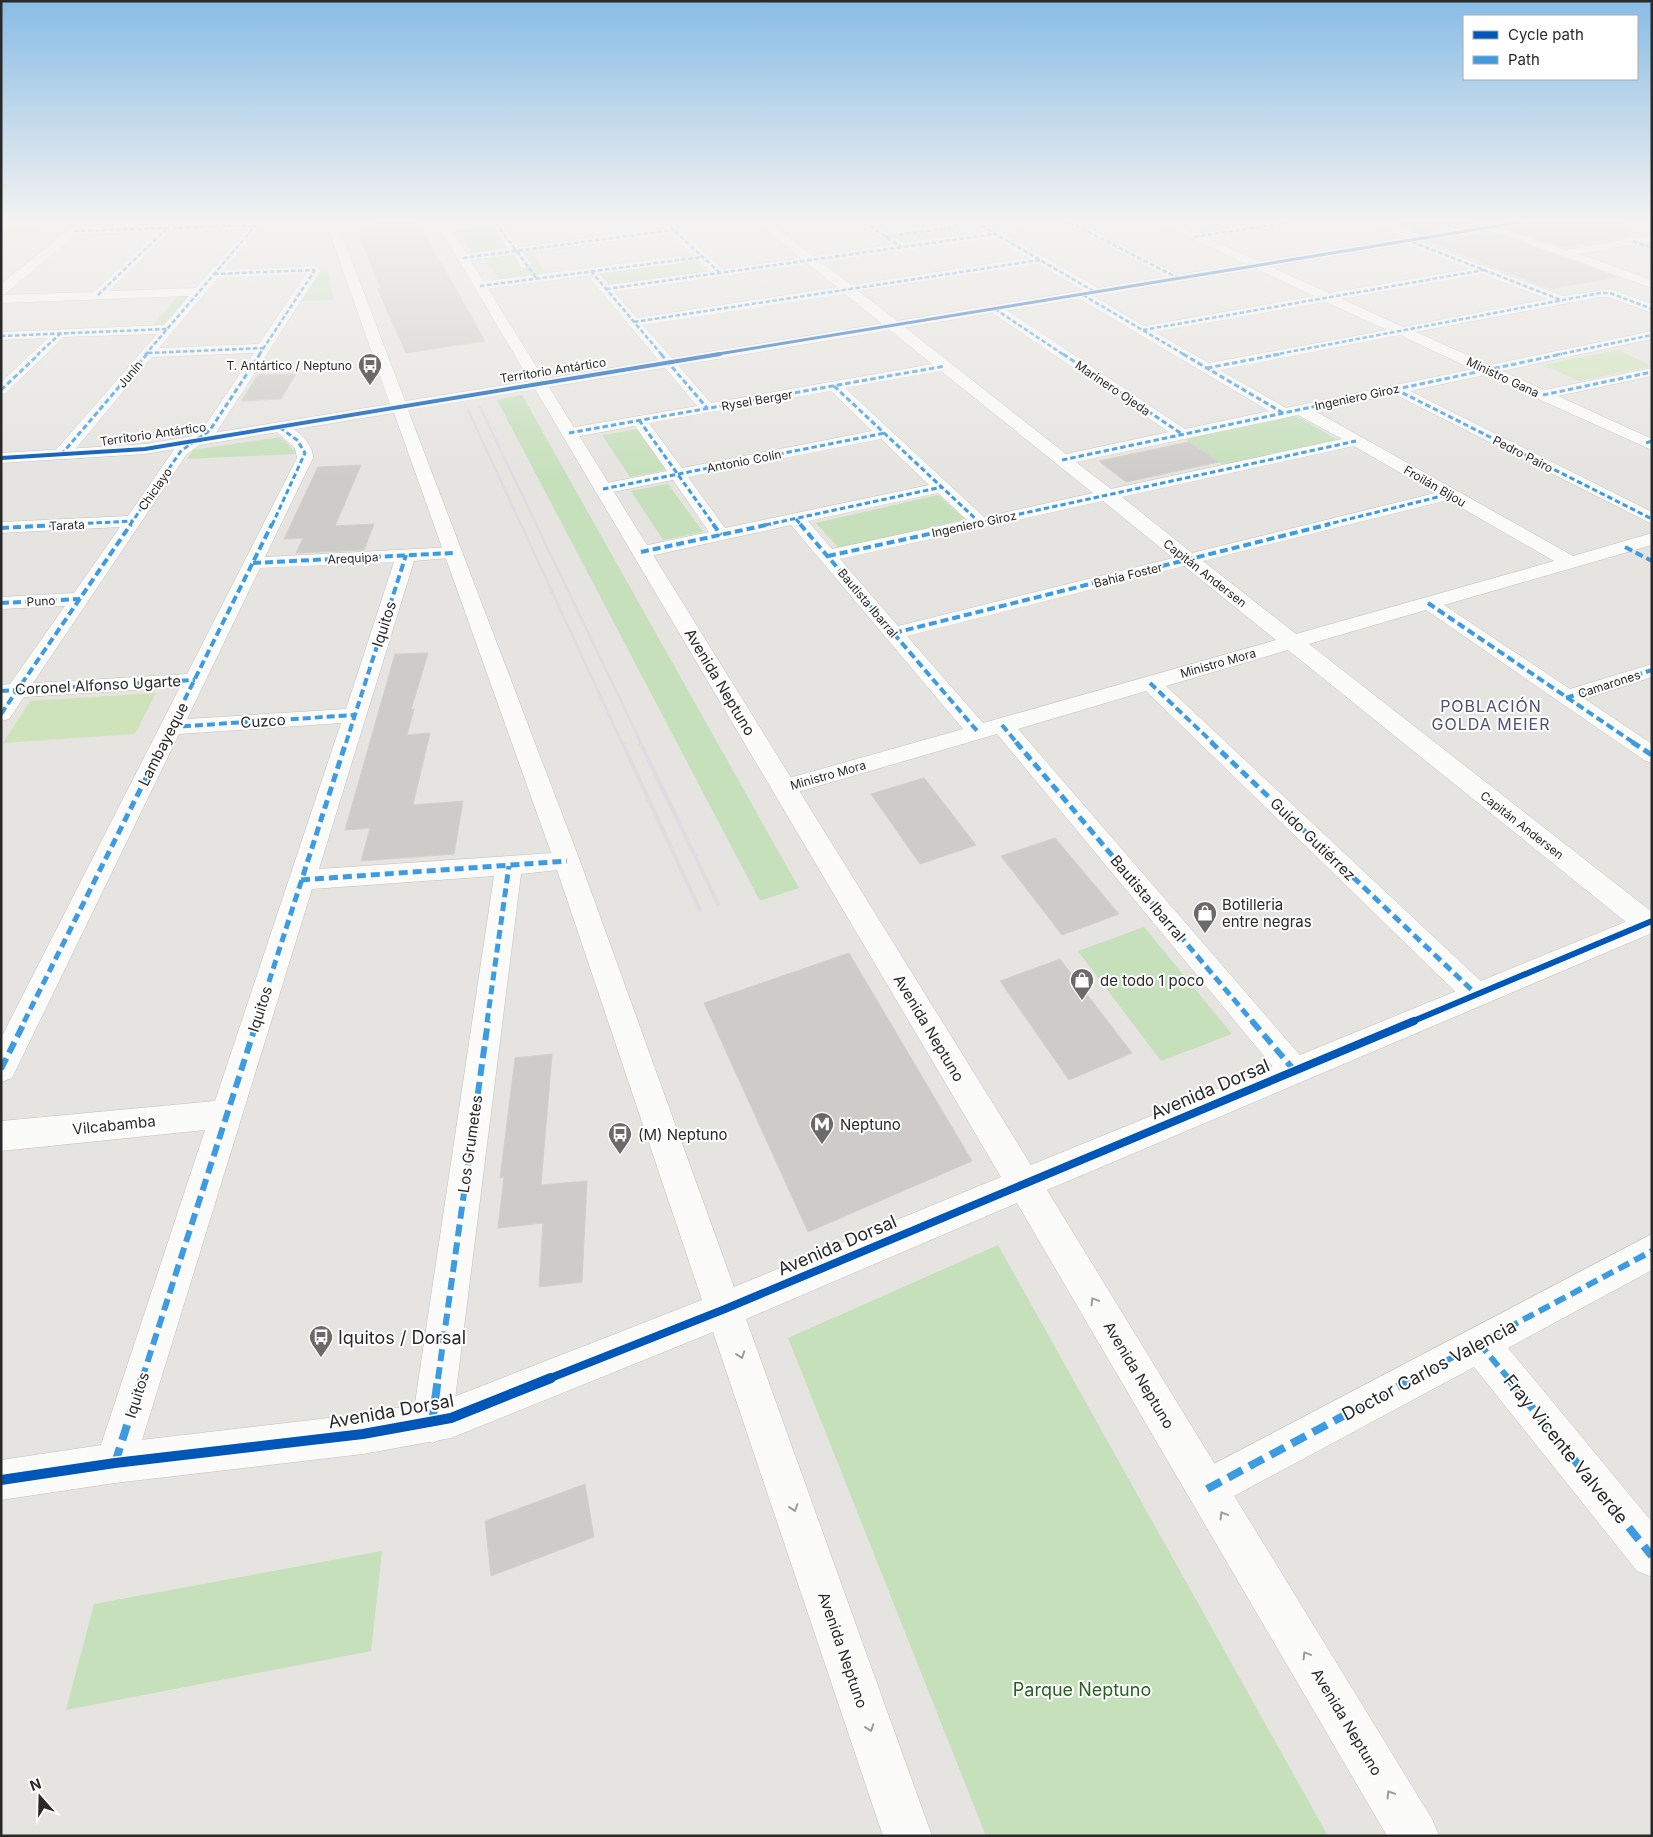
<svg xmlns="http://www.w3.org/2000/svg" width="1653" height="1837" font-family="Inter,sans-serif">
<rect width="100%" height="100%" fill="#e6e4e0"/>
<g fill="#c6e0bb">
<path d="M 55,222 L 74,222 L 62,234 L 1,236 L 1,228 Z"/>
<path d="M 500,225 L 517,247 L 472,253 L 457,230 Z"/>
<path d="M 957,228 L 970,236 L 907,245 L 895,237 Z"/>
<path d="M 530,251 L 548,276 L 501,282 L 484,257 Z"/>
<path d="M 694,260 L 707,272 L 609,287 L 599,273 Z"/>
<path d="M 321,272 L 329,272 L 333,300 L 301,301 Z"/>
<path d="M 179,295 L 193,295 L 166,326 L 151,327 Z"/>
<path d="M 522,395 L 799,888 L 760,901 L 497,400 Z"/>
<path d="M 1295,415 L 1339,441 L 1223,465 L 1184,438 Z"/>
<path d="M 637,429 L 666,470 L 630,477 L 602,435 Z"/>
<path d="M 280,437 L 296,452 L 296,454 L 187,459 L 193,450 Z"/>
<path d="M 668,484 L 703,532 L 663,540 L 631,491 Z"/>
<path d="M 938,495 L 965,519 L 840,549 L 816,523 Z"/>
<path d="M 1144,927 L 1232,1034 L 1161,1061 L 1078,951 Z"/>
<path d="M 998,1245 L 1328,1836 L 986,1836 L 788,1338 Z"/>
<path d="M 382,1551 L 371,1651 L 66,1710 L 94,1604 Z"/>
</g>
<g fill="#cfe3ba">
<path d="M 1618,350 L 1652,366 L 1579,381 L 1543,365 Z"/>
<path d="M 156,693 L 135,734 L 3,743 L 30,701 Z"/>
</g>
<g fill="#ceccc9" stroke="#d1d0cc">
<path d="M 375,222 L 418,222 L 485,341 L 406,353 L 377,288 L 381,288 L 358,233 Z"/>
<path d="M 1394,222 L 1486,222 L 1420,233 Z"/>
<path d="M 1528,222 L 1628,222 L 1629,236 L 1564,247 L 1510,229 L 1521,227 Z"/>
<path d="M 1490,232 L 1583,265 L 1616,277 L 1550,289 L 1430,242 Z"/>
<path d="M 296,374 L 281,399 L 241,401 L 258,375 Z"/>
<path d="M 1189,442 L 1219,462 L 1126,482 L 1099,461 Z"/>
<path d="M 361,465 L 335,526 L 374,524 L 364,550 L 296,553 L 303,538 L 284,539 L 318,467 Z"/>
<path d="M 428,653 L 411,710 L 414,709 L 407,735 L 430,733 L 413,805 L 463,801 L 454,854 L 361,861 L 370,828 L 345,830 L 395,654 Z"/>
<path d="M 924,778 L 976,845 L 920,864 L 871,794 Z"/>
<path d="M 1055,838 L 1119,914 L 1062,935 L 1001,856 Z"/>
<path d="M 849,953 L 972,1161 L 808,1232 L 704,1003 Z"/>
<path d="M 1060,959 L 1132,1053 L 1069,1080 L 1000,981 Z"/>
<path d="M 552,1054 L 541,1185 L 587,1181 L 582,1282 L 539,1287 L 543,1223 L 498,1228 L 504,1177 L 500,1178 L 515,1058 Z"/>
<path d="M 585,1484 L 594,1537 L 491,1576 L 485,1521 Z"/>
</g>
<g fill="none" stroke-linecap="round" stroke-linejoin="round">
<g stroke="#c0c0c1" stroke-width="1">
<g id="street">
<path d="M 78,222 L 90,222 L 85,227 L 259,222 L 262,225 L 260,227 L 224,270 L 315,266 L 321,270 L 216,433 L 187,454 L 33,683 L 187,674 L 297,458 L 295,448 L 271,427 L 273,424 C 289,420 314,442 313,458 L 265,557 L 453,547 L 460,549 L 462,553 L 460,557 L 414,561 L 319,869 L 567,852 L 576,854 L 580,861 L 576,868 L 521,874 L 452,1423 L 446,1437 L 432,1443 L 418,1437 L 412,1423 L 494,876 L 312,889 L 135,1463 L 129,1477 L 115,1483 L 101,1477 L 95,1463 L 205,1130 L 1,1151 L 1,1121 L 215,1101 L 341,723 L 179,734 L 12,1078 L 1,1082 L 1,1038 L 180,687 L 24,697 L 9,719 L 1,721 L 1,685 L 10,684 L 65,606 L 1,609 L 1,597 L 74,593 L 120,527 L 1,533 L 1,522 L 128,516 L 175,448 L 204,427 L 254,353 L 152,357 L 67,459 L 55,459 L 53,455 L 55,451 L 157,334 L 64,337 L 6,393 L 1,394 L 1,382 L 48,338 L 1,340 L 1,332 L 164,325 L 189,296 L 1,303 L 1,295 L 94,292 L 157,232 L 77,234 L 5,294 L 1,295 L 1,284 ZM 247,229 L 196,288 L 109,291 L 170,231 ZM 306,274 L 259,344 L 159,348 L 218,278 ZM 394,562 L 346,709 L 187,719 L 260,568 Z"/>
<path d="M 473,222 L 508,222 L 503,225 L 519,247 L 664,228 L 665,225 L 669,224 L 677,228 L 723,269 L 801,258 L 758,222 L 770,222 L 813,256 L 891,245 L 859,222 L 872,222 L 903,243 L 984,232 L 974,225 L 983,222 L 1100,289 L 1101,292 L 1100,295 L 1092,295 L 1144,326 L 1314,296 L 1157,222 L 1172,222 L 1196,233 L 1268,222 L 1296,222 L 1291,225 L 1207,238 L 1329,293 L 1469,269 L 1404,243 L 1402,241 L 1407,238 L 1373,222 L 1388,222 L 1424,237 L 1426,239 L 1421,242 L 1563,296 L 1610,289 L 1652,304 L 1652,313 L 1608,297 L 1600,297 L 1416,332 L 1489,365 L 1652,331 L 1652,339 L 1502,371 L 1544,390 L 1652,368 L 1652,376 L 1558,396 L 1652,439 L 1652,450 L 1485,375 L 1410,391 L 1652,512 L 1652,524 L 1394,394 L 1315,411 L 1573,556 L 1652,533 L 1652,545 L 1444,605 L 1570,689 L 1652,664 L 1652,677 L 1585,699 L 1652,744 L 1652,763 L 1644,760 L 1426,610 L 1309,644 L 1652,912 L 1652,932 L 1646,933 L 1636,930 L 1288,650 L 1166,686 L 1486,986 L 1491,994 L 1486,1002 L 1476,1006 L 1466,1002 L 1146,691 L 1018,729 L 1305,1061 L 1310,1070 L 1305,1079 L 1294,1083 L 1283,1079 L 997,734 L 784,796 L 775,794 L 772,788 L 775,782 L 963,729 L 791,525 L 641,558 L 634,556 L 632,552 L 634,548 L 709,532 L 673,480 L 603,494 L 597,493 L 594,489 L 597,485 L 667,471 L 635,426 L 569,438 L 561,433 L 569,428 L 697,406 L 592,281 L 590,278 L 594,275 L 480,290 L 474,286 L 480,282 L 679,256 L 685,260 L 683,263 L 597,274 L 600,275 L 609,285 L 710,271 L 670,234 L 524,253 L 531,264 L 525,268 L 521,267 L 513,255 L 459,261 L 457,258 L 463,254 L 508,248 L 493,227 L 445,232 L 439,229 L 445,226 ZM 993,238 L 1028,258 L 851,285 L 821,262 ZM 808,264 L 837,287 L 637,318 L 614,292 ZM 1038,264 L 1084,291 L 1076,291 L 1075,294 L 1076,297 L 1269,411 L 1185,429 L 999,305 L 989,305 L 987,308 L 989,311 L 1169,432 L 1066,454 L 859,291 ZM 1482,274 L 1547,299 L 1403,327 L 1342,299 ZM 845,294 L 932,364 L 711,403 L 643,325 ZM 1326,302 L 1387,330 L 1209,363 L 1155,332 ZM 1400,335 L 1472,369 L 1286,408 L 1220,370 ZM 941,371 L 1093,493 L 984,517 L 845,388 ZM 831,391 L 872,431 L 682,468 L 649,423 ZM 1298,415 L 1342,439 L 1111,489 L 1076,462 ZM 881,439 L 929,485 L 725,528 L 688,477 ZM 1354,446 L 1435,493 L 1192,553 L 1122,497 ZM 938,493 L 967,520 L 832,549 L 808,521 ZM 1448,500 L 1554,561 L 1296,634 L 1203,561 ZM 1103,501 L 1173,558 L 898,626 L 840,559 ZM 1184,566 L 1276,640 L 983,723 L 907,636 Z"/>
<path d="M 1064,222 L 1078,222 L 1184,278 L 1178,282 L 1174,281 Z"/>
<path d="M 1491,224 L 1566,250 L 1652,235 L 1652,241 L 1579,254 L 1652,280 L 1652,288 L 1487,229 L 1485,227 Z"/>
<path d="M 1652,1234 L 1652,1270 L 1508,1348 L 1652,1522 L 1652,1577 L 1637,1571 L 1474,1367 L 1221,1503 L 1207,1509 L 1193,1503 L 1187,1489 L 1193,1475 Z"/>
</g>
</g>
<g stroke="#c0c0c1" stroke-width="1">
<g id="secondary">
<path d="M 43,222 L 38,225 L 1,229 L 1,223 Z"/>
<path d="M 326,222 L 337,222 L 405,401 L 530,381 L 436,222 L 447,222 L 544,379 L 1499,222 L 1526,222 L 1521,225 L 549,387 L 1031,1165 L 1652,911 L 1652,933 L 1047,1190 L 1432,1819 L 1439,1836 L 1387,1836 L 1017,1203 L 746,1319 L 932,1836 L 883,1836 L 713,1332 L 451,1438 L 363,1454 L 115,1483 L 1,1500 L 1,1460 L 115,1443 L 363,1414 L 451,1398 L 702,1300 L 554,861 L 394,413 L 145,454 L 1,463 L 1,453 L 145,444 L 390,404 ZM 535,389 L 1001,1177 L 734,1287 L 580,861 L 408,410 Z"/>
</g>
</g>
<use href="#street" fill="#fbfbfa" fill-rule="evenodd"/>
<use href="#secondary" fill="#fbfbfa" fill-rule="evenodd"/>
<g stroke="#dddcde" stroke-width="2.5">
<path d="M 480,407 L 641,743"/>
<path d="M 468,410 L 622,743"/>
</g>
<g stroke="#dddcde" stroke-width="4">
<path d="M 622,742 L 700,910"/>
<path d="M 640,742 L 718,904"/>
</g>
<g stroke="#3d9ce1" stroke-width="2.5" stroke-dasharray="4.5 2.5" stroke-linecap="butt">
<path d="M 665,222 L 720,273"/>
<path d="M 864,222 L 901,247"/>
<path d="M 975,222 L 1095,292"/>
<path d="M 1069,222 L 1178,278"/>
<path d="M 496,223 L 537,279"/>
<path d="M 74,231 L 256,225"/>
<path d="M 885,237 L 961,226"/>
<path d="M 1194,237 L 1291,222"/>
<path d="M 1633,241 L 1652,248"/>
<path d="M 1412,242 L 1561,300"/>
<path d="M 463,258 L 673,230"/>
<path d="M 591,271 L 662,355"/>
<path d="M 214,274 L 315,270"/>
<path d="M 480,286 L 702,257"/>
<path d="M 606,289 L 995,234"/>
<path d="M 98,295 L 167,228"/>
<path d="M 1083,295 L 1185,355"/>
<path d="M 995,309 L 1064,355"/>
<path d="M 634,322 L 1040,260"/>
<path d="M 1143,330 L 1484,270"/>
<path d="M 1,336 L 167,329"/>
<path d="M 148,353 L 264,348"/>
<path d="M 37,355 L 61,333"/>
<path d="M 145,355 L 256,225"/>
<path d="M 259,355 L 315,270"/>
<path d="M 1273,355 L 1600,293 L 1610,293 L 1652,309"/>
<path d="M 1556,355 L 1652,335"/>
</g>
<g stroke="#3d9ce1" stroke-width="3" stroke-dasharray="5.5 3" stroke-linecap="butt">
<path d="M 661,354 L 707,408"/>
<path d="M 1063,354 L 1182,434"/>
<path d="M 1183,354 L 1283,413"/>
<path d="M 1207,368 L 1280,354"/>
<path d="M 834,386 L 980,523"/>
<path d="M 1395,389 L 1652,519"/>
<path d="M 1,390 L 39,354"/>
<path d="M 1543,395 L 1652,372"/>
<path d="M 639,420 L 714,525"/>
<path d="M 569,433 L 945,366"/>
<path d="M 1646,443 L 1652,441"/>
<path d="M 61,455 L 147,354"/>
<path d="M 1062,460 L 1562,354"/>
<path d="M 603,489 L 885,433"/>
<path d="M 796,519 L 801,525"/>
<path d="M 54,525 L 133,521"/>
<path d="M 130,525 L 181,451 L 210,430 L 260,354"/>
<path d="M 272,525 L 305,453 L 297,440 L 279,427"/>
<path d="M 765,525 L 942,487"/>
<path d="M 969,525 L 1356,441"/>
<path d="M 1325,525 L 1450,494"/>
</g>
<g stroke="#3d9ce1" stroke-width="4" stroke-dasharray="8 4" stroke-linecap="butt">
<path d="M 713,524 L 721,535"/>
<path d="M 800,524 L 978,732"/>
<path d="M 1,528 L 77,524"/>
<path d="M 1625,547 L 1652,561"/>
<path d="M 641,552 L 771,524"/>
<path d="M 828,556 L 975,524"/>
<path d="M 253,563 L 453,553"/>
<path d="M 1,603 L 80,599"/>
<path d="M 1428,603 L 1634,743"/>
<path d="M 894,633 L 1330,524"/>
<path d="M 1150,683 L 1213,743"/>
<path d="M 1,691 L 195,680"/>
<path d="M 1566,698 L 1652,670"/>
<path d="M 1,714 L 131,524"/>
<path d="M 1002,725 L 1017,743"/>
<path d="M 171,727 L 355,715"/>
<path d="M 163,743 L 272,524"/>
<path d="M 346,743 L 406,555"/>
</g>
<g stroke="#3d9ce1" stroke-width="5" stroke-dasharray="9 5" stroke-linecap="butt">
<path d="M 1016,742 L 1253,1022"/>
<path d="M 1211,742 L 1476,994"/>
<path d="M 1632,742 L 1652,755"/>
<path d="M 301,880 L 567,861"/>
<path d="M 24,1022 L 164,742"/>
<path d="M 256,1022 L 346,742"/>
<path d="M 487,1022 L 509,866"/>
</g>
<g stroke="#3d9ce1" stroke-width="6" stroke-dasharray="12 6" stroke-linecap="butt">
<path d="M 1252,1021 L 1294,1070"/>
<path d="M 1,1069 L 25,1021"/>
<path d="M 1479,1343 L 1509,1379"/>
<path d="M 142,1379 L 257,1021"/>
<path d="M 438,1379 L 488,1021"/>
<path d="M 1412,1379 L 1652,1251"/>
</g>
<g stroke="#3d9ce1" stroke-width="8" stroke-dasharray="16 8" stroke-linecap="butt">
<path d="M 1508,1378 L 1652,1556"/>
<path d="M 432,1423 L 438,1378"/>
<path d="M 115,1463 L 142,1378"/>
<path d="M 1207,1489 L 1414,1378"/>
</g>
<g stroke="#fff" stroke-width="4.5">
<path id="cycleway-far4" d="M 712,355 L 1521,222"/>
</g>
<g stroke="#fff" stroke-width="5.5">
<path id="cycleway-far3" d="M 1,458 L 145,449 L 720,354"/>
</g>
<g stroke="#fff" stroke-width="9">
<path id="cycleway-far2" d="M 1411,1022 L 1652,921"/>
</g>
<g stroke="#fff" stroke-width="11">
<path id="cycleway-far1" d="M 548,1379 L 725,1309 L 1414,1021"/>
</g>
<g stroke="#fff" stroke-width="13">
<path id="cycleway" d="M 1,1480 L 115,1463 L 363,1434 L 451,1418 L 551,1378"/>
</g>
<use href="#cycleway-far4" stroke="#0057b8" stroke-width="3"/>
<use href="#cycleway-far3" stroke="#0057b8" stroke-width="4"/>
<use href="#cycleway-far2" stroke="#0057b8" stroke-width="6"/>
<use href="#cycleway-far1" stroke="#0057b8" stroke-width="8"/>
<use href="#cycleway" stroke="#0057b8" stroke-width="10"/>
</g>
<defs><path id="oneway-chevron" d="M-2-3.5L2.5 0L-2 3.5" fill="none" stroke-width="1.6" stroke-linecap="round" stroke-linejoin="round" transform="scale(1.25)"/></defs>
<g stroke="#9c9c9c">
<use href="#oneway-chevron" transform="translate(1094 1301) rotate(-121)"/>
<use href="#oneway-chevron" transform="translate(741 1355) rotate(71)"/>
<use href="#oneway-chevron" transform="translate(794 1508) rotate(71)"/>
<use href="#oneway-chevron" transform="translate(1223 1515) rotate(-121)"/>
<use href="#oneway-chevron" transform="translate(1306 1655) rotate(-121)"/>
<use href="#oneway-chevron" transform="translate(870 1728) rotate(71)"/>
<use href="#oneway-chevron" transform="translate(1390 1794) rotate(-121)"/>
</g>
<linearGradient id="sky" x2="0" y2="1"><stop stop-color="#88bce6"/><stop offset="0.46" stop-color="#f4f3f1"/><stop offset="1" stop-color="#f4f3f1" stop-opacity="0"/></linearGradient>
<rect width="1653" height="479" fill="url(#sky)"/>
<defs>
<g id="bus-pin" transform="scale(1.25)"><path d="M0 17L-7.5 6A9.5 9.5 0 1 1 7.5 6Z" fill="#6b6a69" stroke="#fff"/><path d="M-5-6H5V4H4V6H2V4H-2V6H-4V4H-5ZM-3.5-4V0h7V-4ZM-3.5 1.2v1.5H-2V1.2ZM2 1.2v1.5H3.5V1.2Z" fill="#fff"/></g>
<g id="shop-pin" transform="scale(1.25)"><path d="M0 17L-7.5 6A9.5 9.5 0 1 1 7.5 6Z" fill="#6b6a69" stroke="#fff"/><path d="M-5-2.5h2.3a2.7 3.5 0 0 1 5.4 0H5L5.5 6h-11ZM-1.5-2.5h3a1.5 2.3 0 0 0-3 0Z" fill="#fff"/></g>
<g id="metro-pin" transform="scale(1.25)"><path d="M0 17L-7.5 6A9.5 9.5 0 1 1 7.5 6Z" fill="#6b6a69" stroke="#fff"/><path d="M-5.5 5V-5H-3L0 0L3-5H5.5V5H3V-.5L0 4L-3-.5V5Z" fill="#fff"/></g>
</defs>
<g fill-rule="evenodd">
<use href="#bus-pin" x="370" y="365"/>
<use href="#shop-pin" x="1205" y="913"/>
<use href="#shop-pin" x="1082" y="980"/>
<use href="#metro-pin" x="822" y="1124"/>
<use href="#bus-pin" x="620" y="1134"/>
<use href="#bus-pin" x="321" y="1337"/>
</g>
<g text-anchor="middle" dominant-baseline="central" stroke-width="4" stroke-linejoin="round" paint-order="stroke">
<g font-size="12" fill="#292929" stroke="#fff" text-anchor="end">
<text x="352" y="365">T. Antártico / Neptuno</text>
</g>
<g font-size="12" fill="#292929" stroke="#fff">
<text transform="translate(553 370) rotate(-9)">Territorio Antártico</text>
<text transform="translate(130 374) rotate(-50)">Junín</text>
<text transform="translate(1503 377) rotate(25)">Ministro Gana</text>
<text transform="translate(1113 388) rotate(34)">Marinero Ojeda</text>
<text transform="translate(1357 397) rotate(-12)">Ingeniero Giroz</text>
<text transform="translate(757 400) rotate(-10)">Rysel Berger</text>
<text transform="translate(153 434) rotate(-8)">Territorio Antártico</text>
<text transform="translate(1523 454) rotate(27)">Pedro Pairo</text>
<text transform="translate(744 461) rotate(-11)">Antonio Colín</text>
<text transform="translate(1435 486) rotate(30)">Froilán Bijou</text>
<text transform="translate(155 489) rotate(-55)">Chiclayo</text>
<text transform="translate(974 524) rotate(-12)">Ingeniero Giroz</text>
<text transform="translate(67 525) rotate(-3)">Tarata</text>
<text transform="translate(353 558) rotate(-3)">Arequipa</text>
<text transform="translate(1205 573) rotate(38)">Capitán Andersen</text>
<text transform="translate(1128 575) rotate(-14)">Bahía Foster</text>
<text transform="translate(41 601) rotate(-3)">Puno</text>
<text transform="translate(868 603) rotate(50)">Bautista Ibarral</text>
<text transform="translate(1218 663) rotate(-16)">Ministro Mora</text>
<text transform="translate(1609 684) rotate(-18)">Camarones</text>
<text transform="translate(828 775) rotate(-16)">Ministro Mora</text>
<text transform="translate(1522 825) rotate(38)">Capitán Andersen</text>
</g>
<g font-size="15" fill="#292929" stroke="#fff">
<text transform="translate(384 624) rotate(-72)">Iquitos</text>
<text transform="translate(720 682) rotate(59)">Avenida Neptuno</text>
<text transform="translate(98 685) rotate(-3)">Coronel Alfonso Ugarte</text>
<text transform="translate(263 721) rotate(-4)">Cuzco</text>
<text transform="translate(163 744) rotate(-63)">Lambayeque</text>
<text transform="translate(1313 839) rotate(44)">Guido Gutiérrez</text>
<text transform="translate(1148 898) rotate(50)">Bautista Ibarral</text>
<text transform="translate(260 1009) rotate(-72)">Iquitos</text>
<text transform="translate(929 1028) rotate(59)">Avenida Neptuno</text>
<text transform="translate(114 1125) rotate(-6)">Vilcabamba</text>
<text transform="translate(470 1144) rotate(-82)">Los Grumetes</text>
<text transform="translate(1139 1375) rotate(59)">Avenida Neptuno</text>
<text transform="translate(137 1395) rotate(-72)">Iquitos</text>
<text transform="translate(843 1650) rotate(71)">Avenida Neptuno</text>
<text transform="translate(1347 1722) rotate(59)">Avenida Neptuno</text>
</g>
<g font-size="15" fill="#292929" stroke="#fff" text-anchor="start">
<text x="1222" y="904">Botilleria<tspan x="1222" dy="17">entre negras</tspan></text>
<text x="1100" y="980">de todo 1 poco</text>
<text x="840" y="1124">Neptuno</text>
<text x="638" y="1134">(M) Neptuno</text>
</g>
<g font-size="16" letter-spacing="1" fill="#4e5075" stroke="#fff">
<text x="1491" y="706">POBLACIÓN<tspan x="1491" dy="18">GOLDA MEIER</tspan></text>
</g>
<g font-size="18" fill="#292929" stroke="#fff">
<text transform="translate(1210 1089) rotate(-23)">Avenida Dorsal</text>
<text transform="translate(837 1245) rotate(-23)">Avenida Dorsal</text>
<text transform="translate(1429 1370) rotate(-28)">Doctor Carlos Valencia</text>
<text transform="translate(391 1411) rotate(-10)">Avenida Dorsal</text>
<text transform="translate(1566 1449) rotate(51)">Fray Vicente Valverde</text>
</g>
<g font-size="18" fill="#292929" stroke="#fff" text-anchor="start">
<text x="338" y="1337">Iquitos / Dorsal</text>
</g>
<g font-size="18" fill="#265f20" stroke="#fff">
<text x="1082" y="1689">Parque Neptuno</text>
</g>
</g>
<rect width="1653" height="1837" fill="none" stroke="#292929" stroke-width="5"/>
<rect x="1463" y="15" width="175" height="65" fill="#ffffff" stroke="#a9a9a9"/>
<rect x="1473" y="31" width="25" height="8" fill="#0057b8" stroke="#a9a9a9"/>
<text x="1508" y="40" font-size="15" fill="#292929">Cycle path</text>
<rect x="1473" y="56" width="25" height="8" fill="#3d9ce1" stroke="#a9a9a9"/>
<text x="1508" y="65" font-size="15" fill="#292929">Path</text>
<g transform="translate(40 1797) rotate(340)" stroke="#ffffff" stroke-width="4" paint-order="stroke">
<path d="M0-4L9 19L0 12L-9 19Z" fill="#292929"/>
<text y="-8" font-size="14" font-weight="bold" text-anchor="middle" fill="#292929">N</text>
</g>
</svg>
